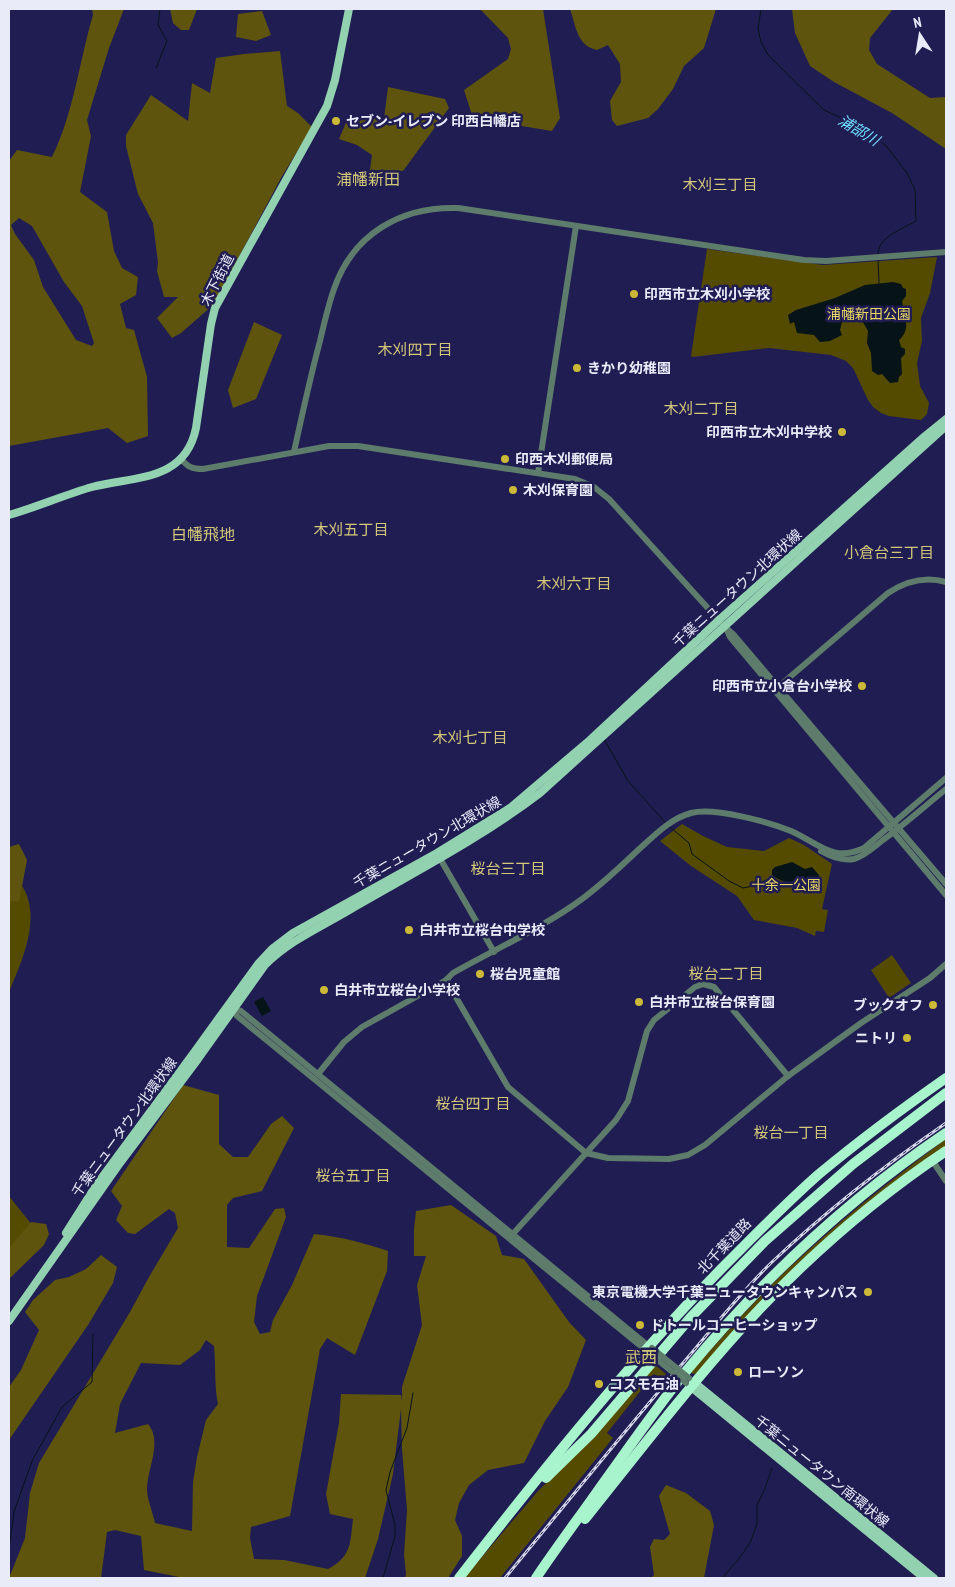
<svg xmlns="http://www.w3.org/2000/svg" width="955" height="1587" font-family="'PT Sans Narrow','Noto Sans JP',sans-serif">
<rect width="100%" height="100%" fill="#201d53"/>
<g fill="#544a00">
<path d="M 707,249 L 823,265 L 937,257 L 930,293 L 921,318 L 922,341 L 917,363 L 920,386 L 929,403 L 927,414 L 921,420 L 889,416 L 881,413 L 873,407 L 868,400 L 853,368 L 846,361 L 831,355 L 769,348 L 693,357 L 691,356 Z"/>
<path d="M 682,824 L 703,836 L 727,847 L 764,851 L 789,838 L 804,845 L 832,864 L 822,909 L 828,910 L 824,932 L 816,931 L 815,936 L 797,928 L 754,920 L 737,896 L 691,866 L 660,841 Z"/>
<path d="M 9,875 C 13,878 19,880 21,884 C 43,916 22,961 9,992 Z"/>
<path d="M 892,955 L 911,983 L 889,998 L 871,970 Z"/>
<path d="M 946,1139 L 946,1147 L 853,1218 L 699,1373 L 693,1374 L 691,1372 C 723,1336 755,1300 790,1267 C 839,1221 892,1179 946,1139 Z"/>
<path d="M 9,1196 L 40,1235 L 9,1265 Z"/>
<path d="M 655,1365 L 666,1374 L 662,1379 L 654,1374 L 607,1433 L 613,1438 L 500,1578 L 464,1578 L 538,1491 L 601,1429 Z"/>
</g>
<g fill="#5e540d" fill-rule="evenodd">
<path d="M 92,9 L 124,9 L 109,48 L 87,120 L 91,136 L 80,192 L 107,212 L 114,251 L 122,268 L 138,277 L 136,295 L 120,304 L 126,328 L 134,330 L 147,377 L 148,436 L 127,443 L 108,428 L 9,446 L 9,161 L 17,150 L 52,157 C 74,112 79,62 93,15 ZM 19,218 L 32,226 L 64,282 L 82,306 L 94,343 L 92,346 L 76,340 L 43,287 L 34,260 L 15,234 L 11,225 Z"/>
<path d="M 170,9 L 197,9 L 189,30 L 181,30 L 173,23 Z"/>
<path d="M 480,9 L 543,9 L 560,118 L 552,131 L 473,118 L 464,90 L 508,59 L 511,49 L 508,38 Z"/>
<path d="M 570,9 L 716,9 L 704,48 L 684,66 L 673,89 L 658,109 L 648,118 L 617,126 L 612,120 L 610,101 L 621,82 L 620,64 L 608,45 L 597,50 C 577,46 576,26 570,9 Z"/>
<path d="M 792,9 L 893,9 L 870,38 L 869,50 L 877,64 L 930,98 L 946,97 L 946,149 L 892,113 L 834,82 L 810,66 L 795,33 Z"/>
<path d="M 262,11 L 271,35 L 256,41 L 236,37 L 238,14 Z"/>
<path d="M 280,51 L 287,106 L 298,113 L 312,127 L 281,178 L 213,305 L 181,333 L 172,338 L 157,318 L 178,297 L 164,297 L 157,271 L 158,262 L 153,223 L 138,194 L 126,146 L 126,135 L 151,95 L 188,121 L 192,83 L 210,93 L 216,58 L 244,54 Z"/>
<path d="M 388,87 L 445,99 L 449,108 L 403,171 L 370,170 L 372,155 L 357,145 L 339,139 L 348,118 L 384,119 Z"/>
<path d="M 254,322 L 282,335 L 256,399 L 233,408 L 228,390 Z"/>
<path d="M 19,844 L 27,860 L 19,902 L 9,901 L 9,847 Z"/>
<path d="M 183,1085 L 219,1095 L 219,1144 L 233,1157 L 248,1157 L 271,1124 L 282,1116 L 294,1128 L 262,1191 L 233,1198 L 227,1205 L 227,1247 L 249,1248 L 275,1209 L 284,1208 L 286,1217 L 257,1296 L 254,1322 L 260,1334 L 270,1332 L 273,1320 L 292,1285 L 314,1234 C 339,1236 364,1243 388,1251 L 387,1271 L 355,1355 L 327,1338 L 320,1349 L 290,1516 L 251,1527 L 250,1538 L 254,1559 L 284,1560 L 328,1569 C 352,1556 350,1543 353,1519 L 330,1514 L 326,1494 L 339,1423 L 341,1394 L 401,1395 L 402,1401 L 402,1387 L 422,1325 L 417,1285 L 426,1256 L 414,1256 L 414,1229 L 416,1211 L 451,1205 L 496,1236 L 502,1255 L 524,1259 L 569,1322 L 586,1340 L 568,1387 L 545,1421 L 524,1463 L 488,1470 L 469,1485 L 459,1503 L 455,1520 L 462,1536 L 462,1556 L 448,1578 L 405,1578 L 406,1574 L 404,1555 L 407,1510 L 402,1449 L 401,1409 L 393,1474 L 378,1539 L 365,1578 L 184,1578 L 144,1570 L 141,1536 L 115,1530 L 107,1532 L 101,1578 L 9,1578 L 25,1538 L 30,1493 L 39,1463 L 130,1312 L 149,1277 L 178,1228 L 175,1213 L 169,1209 L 135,1234 L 128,1233 L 116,1220 L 122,1206 L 111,1191 ZM 206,1340 L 214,1346 C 216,1365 214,1385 218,1404 L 206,1420 L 197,1457 L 193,1482 L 192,1531 L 155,1523 C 153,1513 147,1499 147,1489 C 147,1469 163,1442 148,1424 L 115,1433 L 120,1404 L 141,1363 L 180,1365 L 200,1350 Z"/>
<path d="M 31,1222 L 46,1224 L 49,1234 L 44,1245 L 9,1279 L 9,1248 Z"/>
<path d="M 101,1255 L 117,1267 L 113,1283 L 88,1325 L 9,1440 L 9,1387 L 21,1370 L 39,1330 L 25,1312 L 33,1300 L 55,1280 L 69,1277 L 86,1269 Z"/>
<path d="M 666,1485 L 686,1493 L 710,1511 L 714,1525 L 704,1578 L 651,1578 L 654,1575 L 650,1547 L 654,1539 L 664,1540 L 670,1534 L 659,1496 Z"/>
</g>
<g fill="#061418">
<path d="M 893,282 L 901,284 L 903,288 L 906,289 L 906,296 L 902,301 C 904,315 912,329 899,340 L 901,347 L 905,349 L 905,354 L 901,358 L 902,374 L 899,377 L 898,382 L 890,383 L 882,374 L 878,375 L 872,371 L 871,353 L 867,343 L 868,331 L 860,317 C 853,317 849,321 842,322 L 840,330 L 842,335 L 830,341 L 820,342 L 814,335 L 797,333 L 794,322 L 790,324 L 788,315 L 796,310 L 835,298 L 865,285 Z"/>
<path d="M 792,862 L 805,869 L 812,867 L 819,875 L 819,884 L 812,890 C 799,883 784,885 772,875 L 772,870 L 775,867 Z"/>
<path d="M 263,997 L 271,1011 L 262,1016 L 254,1002 Z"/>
</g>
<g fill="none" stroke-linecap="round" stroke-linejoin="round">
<g stroke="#061418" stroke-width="1">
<path d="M 761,9 L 758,29 L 761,42 L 768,55 L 824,110 L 856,125 L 872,134 L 887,147 L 907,173 L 915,190 L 916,221 C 903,229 877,237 878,255"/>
<path d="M 156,68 L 167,41 L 158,25 L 160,9"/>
<path d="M 878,259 L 879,283"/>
<path d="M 604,739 L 628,781 L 665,822"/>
<path d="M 670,827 L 689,843 L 692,854 L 729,881 L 743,888 L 753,886 L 773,877"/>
<path d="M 9,1550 L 14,1512 L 32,1461 L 62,1407 L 92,1382 L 93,1334"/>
<path d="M 383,1578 L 395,1536 L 395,1525 L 386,1490 L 390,1472 L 407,1428 L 413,1393"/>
<path d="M 722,1578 L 738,1560 L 750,1543 L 757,1524 L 757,1505 L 764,1491 L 772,1468"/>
</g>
<g stroke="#5e7c6b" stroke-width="6">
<path d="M 294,452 C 302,415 310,378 320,341 C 324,324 328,306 334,289 C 353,234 401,206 458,208 L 804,260 L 826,261 L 946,252"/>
<path d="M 181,459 C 188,467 192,469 203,469 L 329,446 L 358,446 L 575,479 L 594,487 L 609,499 L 725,627 L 733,634 L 946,884"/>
<path d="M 538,473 L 576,226"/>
<path d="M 726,628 L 730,637 L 946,895"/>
<path d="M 777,688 L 888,593 C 906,581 925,576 946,582"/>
<path d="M 821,851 C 831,857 842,861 854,859 C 865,856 874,847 883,840 C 905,824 925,806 946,789"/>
<path d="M 438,855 L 494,952"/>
<path d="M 446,980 L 508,1087 L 586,1153 L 608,1158 L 669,1159 L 688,1155 L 705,1145 L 788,1076 L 861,1023 L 930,978 L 946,964"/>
<path d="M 446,980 L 453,973 C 493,950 537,931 575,904 C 597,889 617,870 636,852 C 653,837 669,819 691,813 C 715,807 768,822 791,831 C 818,843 833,863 864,848 L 946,778"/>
<path d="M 233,1009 L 237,1016 L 648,1352"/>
<path d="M 233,1009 L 241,1011 L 651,1348"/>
<path d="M 318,1074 L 344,1042 L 362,1027 L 448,979"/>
<path d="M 932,1160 L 946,1181"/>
<path d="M 511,1236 L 616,1120 L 628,1101 L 647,1031 L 654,1020 L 695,987 L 703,984 L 714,987 L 788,1076"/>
</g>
<g stroke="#93d2b0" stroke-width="8">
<path d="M 9,515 C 37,507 64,495 92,487 C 134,476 185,482 196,428 L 211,324 L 215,308 L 327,106 L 335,80 L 349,9"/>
<path d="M 66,1233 L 97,1184 L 195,1051 L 258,964 L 272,949 L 293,933 L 437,853 L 510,808 L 590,740 L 719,620 L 925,436 L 946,419"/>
<path d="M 9,1321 L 120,1163 L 198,1059 L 265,965 C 290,940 321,927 351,909 C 415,872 481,838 540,793 L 946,426"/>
<path d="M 695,1383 L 934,1578"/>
<path d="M 691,1387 L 924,1578"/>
</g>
<g stroke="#a8f4cc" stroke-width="10">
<path d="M 546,1478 L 591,1434 L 691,1317 L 765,1241 L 853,1164 L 946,1093"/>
<path d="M 585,1519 C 636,1455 686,1390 741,1329 C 802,1262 871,1201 946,1151"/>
<path d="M 459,1578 C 543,1470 628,1364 724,1266 C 755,1235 786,1203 819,1174 C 860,1140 903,1108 946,1078"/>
<path d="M 536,1578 C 556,1548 578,1519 599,1489 C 628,1449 656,1408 687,1370 C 761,1281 850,1198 946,1133"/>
</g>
<g stroke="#d5d6e8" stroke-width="3">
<path id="rail" d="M 505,1578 C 566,1504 626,1429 689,1356 C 716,1324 742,1291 772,1262 C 826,1211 885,1165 946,1123"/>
</g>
<use href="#rail" stroke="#201d53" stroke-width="1" stroke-dasharray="4" stroke-linecap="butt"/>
<g stroke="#5e7c6b" stroke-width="6">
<path d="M 652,1348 L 689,1378"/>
<path d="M 649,1353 L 686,1383"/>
</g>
</g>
<g fill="#ccb938" stroke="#201d53" stroke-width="2">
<circle cx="336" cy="121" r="5"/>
<circle cx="634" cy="294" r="5"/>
<circle cx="577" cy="368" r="5"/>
<circle cx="842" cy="432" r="5"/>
<circle cx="505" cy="459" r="5"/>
<circle cx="513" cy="490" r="5"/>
<circle cx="862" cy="686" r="5"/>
<circle cx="409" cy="930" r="5"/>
<circle cx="480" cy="974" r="5"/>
<circle cx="324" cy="990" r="5"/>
<circle cx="639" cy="1002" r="5"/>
<circle cx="933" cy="1005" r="5"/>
<circle cx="907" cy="1038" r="5"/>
<circle cx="868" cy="1292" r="5"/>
<circle cx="640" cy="1325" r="5"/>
<circle cx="738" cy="1372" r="5"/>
<circle cx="599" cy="1384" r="5"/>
</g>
<g text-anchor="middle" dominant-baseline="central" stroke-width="5" stroke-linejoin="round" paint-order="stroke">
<g font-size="14" font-weight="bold" fill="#eaebf9" stroke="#201d53" text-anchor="start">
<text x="346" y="121">セブン-イレブン 印西白幡店</text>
<text x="644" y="294">印西市立木刈小学校</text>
<text x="587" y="368">きかり幼稚園</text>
<text x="832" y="432" text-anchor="end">印西市立木刈中学校</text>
<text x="515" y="459">印西木刈郵便局</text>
<text x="523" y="490">木刈保育園</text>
<text x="852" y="686" text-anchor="end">印西市立小倉台小学校</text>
<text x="419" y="930">白井市立桜台中学校</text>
<text x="490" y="974">桜台児童館</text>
<text x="334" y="990">白井市立桜台小学校</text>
<text x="649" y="1002">白井市立桜台保育園</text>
<text x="923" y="1005" text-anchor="end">ブックオフ</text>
<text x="897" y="1038" text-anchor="end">ニトリ</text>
<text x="858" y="1292" text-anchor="end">東京電機大学千葉ニュータウンキャンパス</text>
<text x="650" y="1325">ドトールコーヒーショップ</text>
<text x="748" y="1372">ローソン</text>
<text x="609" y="1384">コスモ石油</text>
</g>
<g font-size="14" fill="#eaebf9" stroke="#201d53">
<text transform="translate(217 280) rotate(-63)">木下街道</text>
<text transform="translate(737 588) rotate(-42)">千葉ニュータウン北環状線</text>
<text transform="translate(427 842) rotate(-30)">千葉ニュータウン北環状線</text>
<text transform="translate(124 1127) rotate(-54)">千葉ニュータウン北環状線</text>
<text transform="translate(724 1246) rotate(-46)">北千葉道路</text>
<text transform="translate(822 1471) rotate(39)">千葉ニュータウン南環状線</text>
</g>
<g font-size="14" fill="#ead864" stroke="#201d53">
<text x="869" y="314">浦幡新田公園</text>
<text x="786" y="885">十余一公園</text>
</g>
<g font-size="15" font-style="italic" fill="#6edbfd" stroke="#201d53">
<text transform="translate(859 130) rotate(31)">浦部川</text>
</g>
<g font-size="15" fill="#d3c779" stroke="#201d53">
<text x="720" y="184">木刈三丁目</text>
<text x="415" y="349">木刈四丁目</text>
<text x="701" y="408">木刈二丁目</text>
<text x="351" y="529">木刈五丁目</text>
<text x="889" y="552">小倉台三丁目</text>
<text x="574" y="583">木刈六丁目</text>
<text x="470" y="737">木刈七丁目</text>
<text x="508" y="868">桜台三丁目</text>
<text x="726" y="973">桜台二丁目</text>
<text x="473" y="1103">桜台四丁目</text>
<text x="791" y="1132">桜台一丁目</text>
<text x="353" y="1175">桜台五丁目</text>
</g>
<g font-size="16" fill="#d3c779" stroke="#201d53">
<text x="368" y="179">浦幡新田</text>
<text x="203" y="534">白幡飛地</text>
<text x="641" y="1357">武西</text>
</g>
</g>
<rect width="955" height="1587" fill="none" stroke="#eaebf9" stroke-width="20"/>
<g transform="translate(920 35) rotate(348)" stroke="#201d53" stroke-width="4" paint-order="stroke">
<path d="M0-4L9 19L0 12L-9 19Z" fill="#eaebf9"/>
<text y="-8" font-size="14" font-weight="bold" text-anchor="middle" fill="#eaebf9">N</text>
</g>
</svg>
